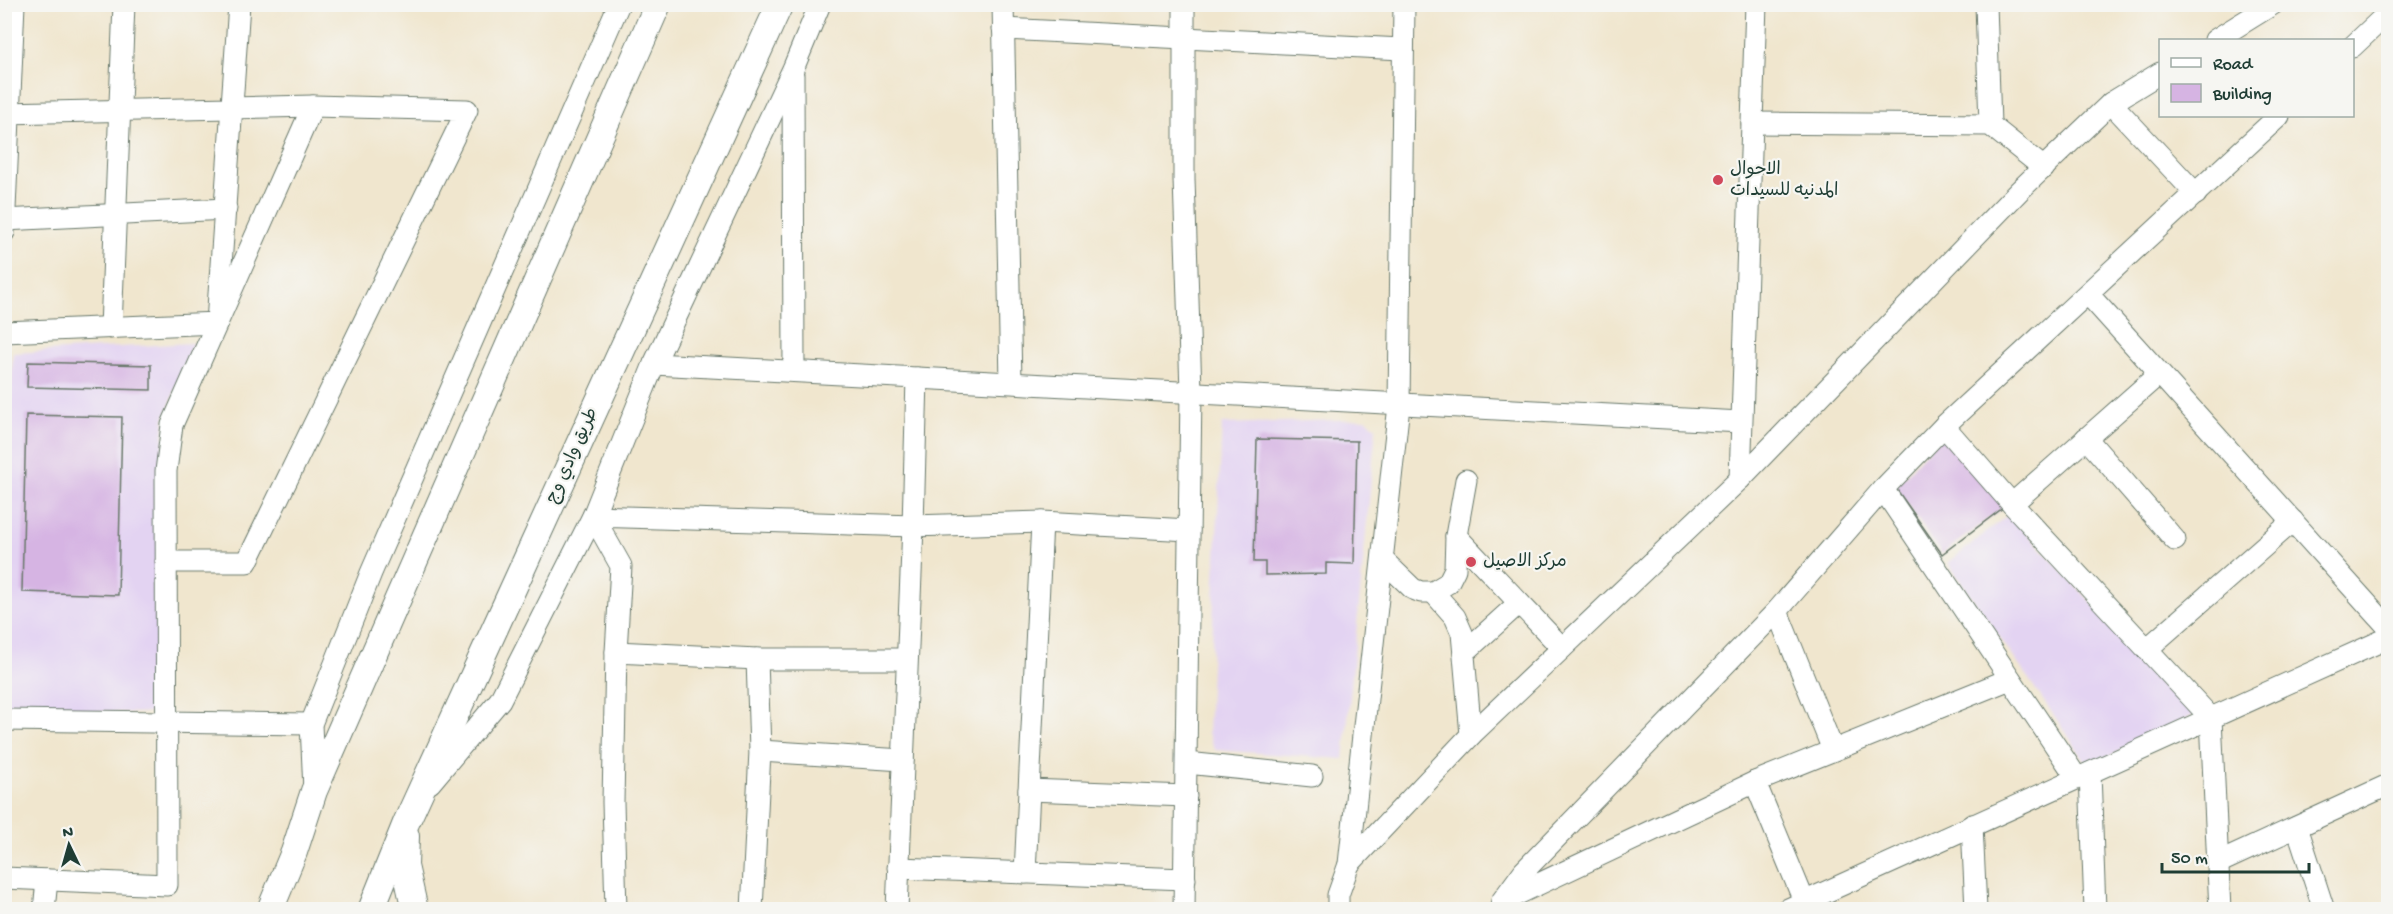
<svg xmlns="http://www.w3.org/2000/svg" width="2393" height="914" font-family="'Gochi Hand','Playpen Sans Arabic',sans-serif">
<rect width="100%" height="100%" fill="#f6f6f2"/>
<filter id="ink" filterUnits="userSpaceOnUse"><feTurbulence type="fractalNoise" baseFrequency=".0167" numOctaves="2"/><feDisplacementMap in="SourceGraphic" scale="12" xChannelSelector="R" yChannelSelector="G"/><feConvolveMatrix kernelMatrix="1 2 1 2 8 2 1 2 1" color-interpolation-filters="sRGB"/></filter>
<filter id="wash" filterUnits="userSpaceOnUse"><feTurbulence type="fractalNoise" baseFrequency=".008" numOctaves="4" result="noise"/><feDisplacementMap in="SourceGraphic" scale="24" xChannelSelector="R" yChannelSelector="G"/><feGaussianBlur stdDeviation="1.35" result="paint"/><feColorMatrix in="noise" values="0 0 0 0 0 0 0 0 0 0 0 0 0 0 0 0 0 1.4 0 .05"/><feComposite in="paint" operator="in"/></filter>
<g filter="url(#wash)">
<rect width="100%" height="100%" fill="#f0e6ce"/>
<g fill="#e3d3f2">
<path d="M 193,343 L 164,420 L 157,713 L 5,711 L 4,520 L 13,353 Z"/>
<path d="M 1367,419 L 1376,428 L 1344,759 L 1215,750 L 1208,733 L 1222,424 Z"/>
<path d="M 2009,514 L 2196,714 L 2089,766 L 1948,563 Z"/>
</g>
<g id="blocks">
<g fill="#d6b4e3">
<path d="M 28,362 L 151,365 L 151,390 L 27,387 Z"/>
<path d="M 26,415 L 122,417 L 118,595 L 22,592 Z"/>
<path d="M 1944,432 L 2004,507 L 1942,554 L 1895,487 Z"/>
<path d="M 1257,439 L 1357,441 L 1354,564 L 1326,563 L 1326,574 L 1265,575 L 1265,562 L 1254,562 Z"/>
</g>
</g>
</g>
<g filter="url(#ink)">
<use href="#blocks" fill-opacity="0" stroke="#68786a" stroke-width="1.5"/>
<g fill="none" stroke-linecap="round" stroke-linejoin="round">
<g stroke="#68786a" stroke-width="23">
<g id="minor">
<path d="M 1003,4 L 1011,382"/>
<path d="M 1184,4 L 1184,179 L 1191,391 L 1184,910"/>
<path d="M 1986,4 L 1990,125"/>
<path d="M 1003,29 L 1402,49"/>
<path d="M 2215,40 L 2273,4"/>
<path d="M 2352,47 L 2388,13"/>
<path d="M 793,75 L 794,371"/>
<path d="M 2111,103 L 2196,194"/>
<path d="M 4,113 L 313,106 L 467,110 L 247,562 L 166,562"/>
<path d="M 1752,123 L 1990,125 L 2044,168"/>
<path d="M 4,220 L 226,209"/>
<path d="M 4,232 L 14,4"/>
<path d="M 2088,294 L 2388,627"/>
<path d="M 111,328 L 124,4"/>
<path d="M 4,332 L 217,323 L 239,4"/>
<path d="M 654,364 L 1741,422"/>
<path d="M 1944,426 L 2012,504 L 2211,718 L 2220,910"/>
<path d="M 2086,438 L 2175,540"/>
<path d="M 1740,479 L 1756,4"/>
<path d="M 1883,489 L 2077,778"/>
<path d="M 2012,504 L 2159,374"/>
<path d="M 1456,536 L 1562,648"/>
<path d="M 1383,560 L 1413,589 L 1421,592 L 1433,592 L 1448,583 L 1455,569 L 1456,536 L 1466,480"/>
<path d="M 1433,592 L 1455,617 L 1462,633 L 1471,735"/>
<path d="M 1777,611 L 1833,750"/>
<path d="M 2147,649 L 2293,521"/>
<path d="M 1466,651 L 1519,603"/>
<path d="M 616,652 L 757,659 L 906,659"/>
<path d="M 4,720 L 311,724"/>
<path d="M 760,751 L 903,760"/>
<path d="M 1187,763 L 1312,776"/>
<path d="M 2090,773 L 2095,910"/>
<path d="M 1755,782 L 1804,901"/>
<path d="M 430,783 L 500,700 L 593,516 L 654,364 L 793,69 L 820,4"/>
<path d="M 314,790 L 311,724 L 371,573 L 619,4"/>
<path d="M 1029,790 L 1186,796"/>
<path d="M 1972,825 L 1976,910"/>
<path d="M 2297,827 L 2324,910"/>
<path d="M 2218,863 L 2388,785"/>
<path d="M 1349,864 L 1471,735 L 1740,479 L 2020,190 L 2111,103 L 2160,73"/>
<path d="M 898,868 L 1185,879"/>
<path d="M 1025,873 L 1042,522"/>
<path d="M 4,878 L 167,885 L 166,471 L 172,425 L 313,106"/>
<path d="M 1505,900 L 1755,782 L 2010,679"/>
<path d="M 44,910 L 47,880"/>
<path d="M 616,910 L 613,802 L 616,652 L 621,566 L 593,516 L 913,526 L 1042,522 L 1189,530"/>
<path d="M 752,910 L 760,751 L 757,659"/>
<path d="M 897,910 L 913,526 L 917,378"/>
<path d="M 1338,910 L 1338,895 L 1349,864 L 1399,405 L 1404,4"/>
<path d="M 1500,910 L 1502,901 L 1524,871 L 1777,611 L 1883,489 L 1944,426 L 2279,116"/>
<path d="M 1786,910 L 2388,638"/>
</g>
</g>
<g stroke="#68786a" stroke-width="28">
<g id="major">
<path d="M 406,836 L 405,866 L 415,910"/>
<path d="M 270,910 L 294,852 L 314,791 L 658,4"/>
<path d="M 371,910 L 406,823 L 780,4"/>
</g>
</g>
<use href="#minor" stroke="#fff" stroke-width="21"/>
<use href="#major" stroke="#fff" stroke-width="26"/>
</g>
</g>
<g fill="#d1495b" stroke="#f6f6f2" stroke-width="2">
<circle cx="1718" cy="180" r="6"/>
<circle cx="1471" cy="562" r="6"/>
</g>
<g text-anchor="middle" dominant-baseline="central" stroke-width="4.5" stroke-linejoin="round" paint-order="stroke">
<g font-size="18" fill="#1f3d34" stroke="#f6f6f2" text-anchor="start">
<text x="1730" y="170">الاحوال<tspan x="1730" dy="21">المدنيه للسيدات</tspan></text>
<text x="1483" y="562">مركز الاصيل</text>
</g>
<g font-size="18" fill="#1f3d34" stroke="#f6f6f2">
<text transform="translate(573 456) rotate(-66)">طريق وادي وج</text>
</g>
</g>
<rect width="2393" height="914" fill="none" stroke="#f6f6f2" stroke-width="24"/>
<rect x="2159" y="39" width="195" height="78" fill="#f6f6f2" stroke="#a0aca6" stroke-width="1.5"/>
<rect x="2171" y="58" width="30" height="9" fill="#ffffff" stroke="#a0aca6" stroke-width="1.5"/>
<text x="2213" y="69" font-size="18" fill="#1f3d34">Road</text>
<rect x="2171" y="84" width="30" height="18" fill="#d6b4e3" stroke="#a0aca6" stroke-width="1.5"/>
<text x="2213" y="99" font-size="18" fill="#1f3d34">Building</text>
<g transform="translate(69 845) rotate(355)" stroke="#f6f6f2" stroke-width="4.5" paint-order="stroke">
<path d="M0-4.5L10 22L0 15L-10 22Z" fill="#1f3d34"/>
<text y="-9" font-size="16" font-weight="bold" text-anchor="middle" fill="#1f3d34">N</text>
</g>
<path d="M2162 863v9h147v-9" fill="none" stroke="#1f3d34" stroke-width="3"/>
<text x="2171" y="863" font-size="18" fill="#1f3d34" stroke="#f6f6f2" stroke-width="4.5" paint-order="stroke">50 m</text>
</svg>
